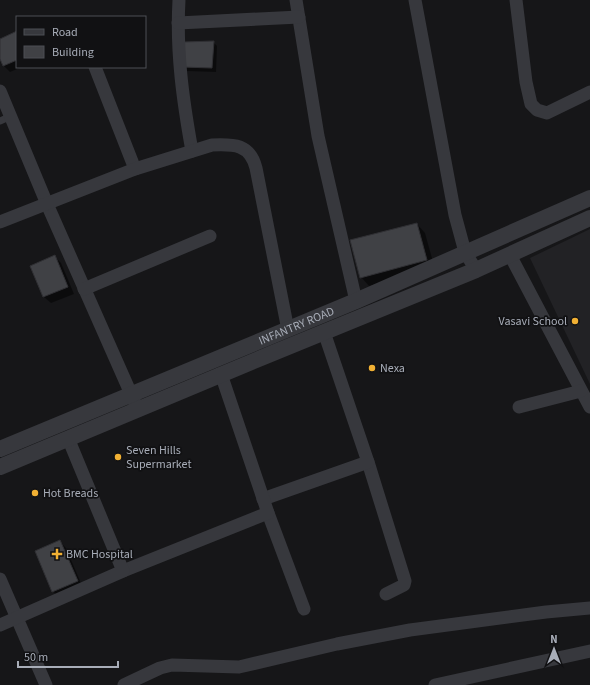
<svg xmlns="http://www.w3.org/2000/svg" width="590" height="685" font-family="'Source Sans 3',sans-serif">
<rect width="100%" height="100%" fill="#161618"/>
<path fill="#222225" d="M 590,229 L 590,384 L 530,258 Z"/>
<g fill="#0007">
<path d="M 17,33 L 17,67 L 22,67 L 10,72 L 4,66 L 0,56 L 0,40 Z"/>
<path d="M 213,42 L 217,46 L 216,72 L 187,71 L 183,67 Z"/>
<path d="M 417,224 L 425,233 L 435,269 L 369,286 L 361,277 Z"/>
<path d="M 55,257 L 61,263 L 74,294 L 51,303 L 44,297 L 31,266 Z"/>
<path d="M 60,542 L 66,548 L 83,588 L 59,598 L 53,591 Z"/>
</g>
<g fill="#404145" stroke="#303034">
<path d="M 17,31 L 17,60 L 3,66 L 0,59 L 0,39 Z"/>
<path d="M 214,41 L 212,68 L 182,67 L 184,42 Z"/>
<path d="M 417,223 L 427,260 L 360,278 L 350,240 Z"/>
<path d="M 55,255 L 68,287 L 43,297 L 30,266 Z"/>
<path d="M 60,540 L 78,581 L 52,592 L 35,551 Z"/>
</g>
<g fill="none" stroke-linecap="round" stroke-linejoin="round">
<path stroke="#37383d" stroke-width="7" d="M 0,121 L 11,116"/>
<g stroke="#37383d" stroke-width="13">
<path d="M 179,0 C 176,52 183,101 192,151"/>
<path d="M 296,0 L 318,136 L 356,301"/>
<path d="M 415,0 L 455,215 L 465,252 L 476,270"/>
<path d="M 516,0 L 526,82 L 531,104 L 537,110 L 547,113 L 590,92"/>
<path d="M 178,23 L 299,17"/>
<path d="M 95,67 L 135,169"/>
<path d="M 0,91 L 47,204 L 135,403"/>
<path d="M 0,222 L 135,169 L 212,145 C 234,144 250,144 256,168 L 288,330"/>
<path d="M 510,255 L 590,407"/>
<path d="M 84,289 L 210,236"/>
<path d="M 519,407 L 581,391"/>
<path d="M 368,462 L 405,581 L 404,585 L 386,594"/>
<path d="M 263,499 L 368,462 L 324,332"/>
<path d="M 268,513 L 304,609"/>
<path d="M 123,571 L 268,513 L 221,374"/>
<path d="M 0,579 L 46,685"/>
<path d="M 0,625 L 123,571 L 68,438"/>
<path d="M 124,685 L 160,668 L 172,665 L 239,667 L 337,644 L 410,630 L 546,612 L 590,608"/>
<path d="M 435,685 L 590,651"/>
</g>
<g stroke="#37383d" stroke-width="16">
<path id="s1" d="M 0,449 L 356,301 L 590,198"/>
<path d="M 0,467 L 273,353 L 476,270 L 590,218"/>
</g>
</g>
<g fill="#f2b134" stroke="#111113" stroke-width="1.5">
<circle cx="575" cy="321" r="4"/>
<circle cx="372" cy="368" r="4"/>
<circle cx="118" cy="457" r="4"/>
<circle cx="35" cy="493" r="4"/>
<path d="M55 548h4v4h4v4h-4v4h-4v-4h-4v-4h4z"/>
</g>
<g text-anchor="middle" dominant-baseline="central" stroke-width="3.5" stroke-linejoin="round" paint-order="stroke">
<g font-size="12" fill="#a8adb8" stroke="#111113" text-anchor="start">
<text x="567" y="321" text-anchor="end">Vasavi School</text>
<text x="380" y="368">Nexa</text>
<text x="126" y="450">Seven Hills<tspan x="126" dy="14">Supermarket</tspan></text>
<text x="43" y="493">Hot Breads</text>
<text x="66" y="554">BMC Hospital</text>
</g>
<g font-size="12" fill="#a8adb8" stroke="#111113">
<text stroke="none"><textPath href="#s1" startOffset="321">INFANTRY ROAD</textPath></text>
</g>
</g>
<rect x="16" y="16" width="130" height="52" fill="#111113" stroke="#4d4f55"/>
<rect x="24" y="29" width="20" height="6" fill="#37383d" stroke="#4d4f55"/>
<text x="52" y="36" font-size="12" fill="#a8adb8">Road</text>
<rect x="24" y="46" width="20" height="12" fill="#404145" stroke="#4d4f55"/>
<text x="52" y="56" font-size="12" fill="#a8adb8">Building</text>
<g transform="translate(554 649)" stroke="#111113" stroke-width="3" paint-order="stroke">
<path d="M0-3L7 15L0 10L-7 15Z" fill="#a8adb8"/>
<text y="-6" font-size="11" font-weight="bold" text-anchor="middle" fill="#a8adb8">N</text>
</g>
<path d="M18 661v6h100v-6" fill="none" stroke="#a8adb8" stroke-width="2"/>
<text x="24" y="661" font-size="12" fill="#a8adb8" stroke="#111113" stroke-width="3" paint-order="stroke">50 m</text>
</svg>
